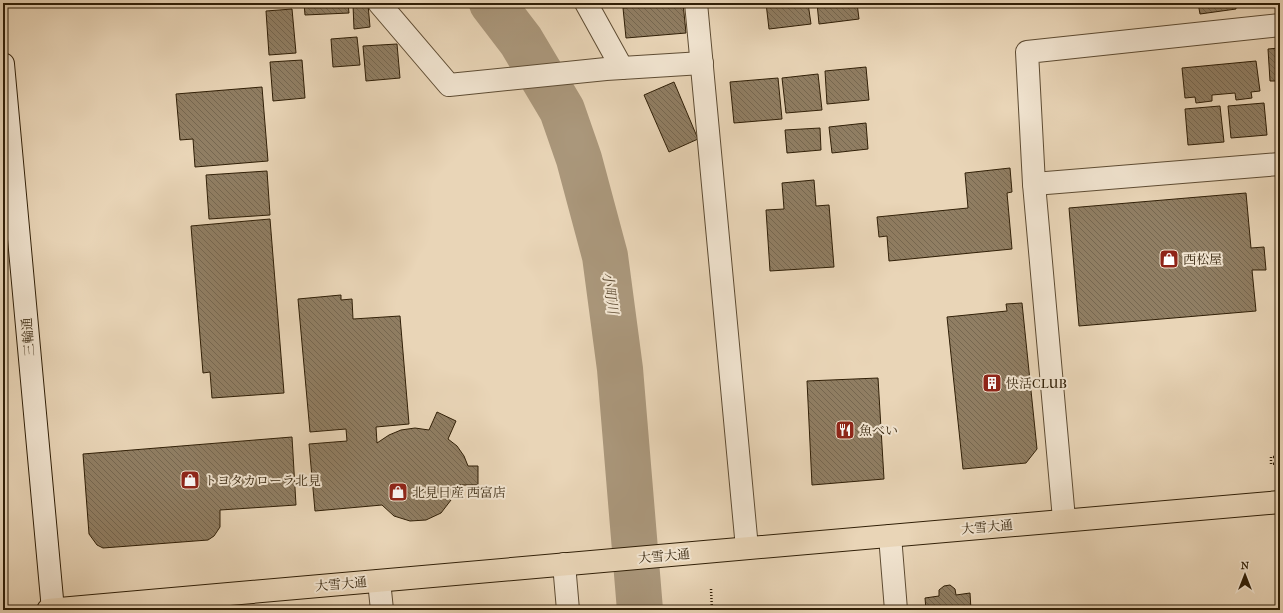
<svg xmlns="http://www.w3.org/2000/svg" width="1283" height="613" font-family="'IM FELL French Canon','Noto Serif JP',serif">
<defs>
<pattern id="building-back-hatch" width="6" height="6" patternUnits="userSpaceOnUse"><rect width="6" height="6" fill="#907e63"/><path d="M-1 5l2 2M0 0l6 6M5-1l2 2" fill="none" stroke="#766750"/></pattern>
</defs>
<rect width="100%" height="100%" fill="#e9d5b7"/>
<filter id="stains"><feTurbulence type="fractalNoise" baseFrequency=".005" numOctaves="4"/><feColorMatrix values="0 0 0 0 .2 0 0 0 0 .09 0 0 0 0 .02 0 0 0 .5 -.17"/></filter>
<radialGradient id="worn" r=".72"><stop offset=".6" stop-color="#630" stop-opacity="0"/><stop offset="1" stop-color="#630" stop-opacity=".3"/></radialGradient>
<g fill="none" stroke-linecap="round" stroke-linejoin="round">
<path stroke="#aa977b" stroke-width="46" d="M 492,3 L 521,41 L 562,110 L 579,159 L 605,256 L 620,369 L 640,610"/>
</g>
<g fill="url(#building-back-hatch)" stroke="#301f07">
<path d="M 304,3 L 348,3 L 349,13 L 305,15 Z"/>
<path d="M 683,3 L 686,33 L 626,38 L 623,8 Z"/>
<path d="M 766,3 L 808,3 L 811,24 L 769,29 Z"/>
<path d="M 817,3 L 857,3 L 859,19 L 819,24 Z"/>
<path d="M 1119,3 L 1152,3 L 1120,6 Z"/>
<path d="M 1198,3 L 1236,3 L 1236,9 L 1200,14 Z"/>
<path d="M 368,4 L 370,27 L 354,29 L 353,5 Z"/>
<path d="M 292,9 L 296,53 L 269,55 L 266,11 Z"/>
<path d="M 357,37 L 360,65 L 333,67 L 331,39 Z"/>
<path d="M 397,44 L 400,78 L 366,81 L 363,46 Z"/>
<path d="M 1280,48 L 1280,81 L 1270,81 L 1268,49 Z"/>
<path d="M 302,60 L 305,98 L 273,101 L 270,62 Z"/>
<path d="M 1256,61 L 1260,91 L 1251,92 L 1252,98 L 1236,100 L 1235,93 L 1212,95 L 1212,101 L 1196,103 L 1195,97 L 1185,98 L 1182,68 Z"/>
<path d="M 866,67 L 869,100 L 827,104 L 825,71 Z"/>
<path d="M 818,74 L 822,110 L 786,113 L 782,78 Z"/>
<path d="M 778,78 L 782,119 L 734,123 L 730,82 Z"/>
<path d="M 674,82 L 698,139 L 669,152 L 644,95 Z"/>
<path d="M 262,87 L 268,161 L 195,167 L 193,139 L 180,140 L 176,94 Z"/>
<path d="M 1264,103 L 1267,135 L 1231,138 L 1228,106 Z"/>
<path d="M 1277,104 L 1280,104 L 1280,139 Z"/>
<path d="M 1220,106 L 1224,142 L 1188,145 L 1185,109 Z"/>
<path d="M 866,123 L 868,149 L 832,153 L 829,127 Z"/>
<path d="M 820,128 L 821,150 L 787,153 L 785,130 Z"/>
<path d="M 1010,168 L 1012,192 L 1007,193 L 1012,249 L 889,261 L 887,236 L 879,237 L 877,217 L 968,208 L 965,173 Z"/>
<path d="M 267,171 L 270,215 L 209,219 L 206,175 Z"/>
<path d="M 814,180 L 816,206 L 829,205 L 834,267 L 770,271 L 766,210 L 784,209 L 782,183 Z"/>
<path d="M 1246,193 L 1251,248 L 1264,247 L 1266,270 L 1252,270 L 1256,311 L 1079,326 L 1069,208 Z"/>
<path d="M 270,219 L 284,393 L 212,398 L 210,372 L 203,373 L 191,226 Z"/>
<path d="M 341,295 L 341,300 L 352,299 L 353,319 L 400,316 L 409,424 L 376,427 L 377,443 L 389,435 L 401,430 L 415,428 L 429,430 L 437,412 L 456,421 L 448,439 L 457,446 L 464,456 L 468,466 L 478,466 L 478,485 L 456,485 L 451,500 L 441,513 L 426,520 L 410,521 L 394,516 L 382,505 L 315,511 L 309,444 L 347,441 L 346,429 L 310,432 L 298,299 Z"/>
<path d="M 1022,303 L 1037,449 L 1026,463 L 963,469 L 947,317 L 1007,311 L 1006,304 Z"/>
<path d="M 878,378 L 884,479 L 812,485 L 807,381 Z"/>
<path d="M 292,437 L 296,505 L 220,510 L 220,527 L 214,536 L 208,540 L 103,548 L 97,545 L 89,534 L 83,454 Z"/>
<path d="M 3,501 L 6,536 L 3,536 Z"/>
<path d="M 950,585 L 955,589 L 956,595 L 970,593 L 971,610 L 926,610 L 925,598 L 939,596 L 939,590 L 944,586 Z"/>
</g>
<g fill="none" stroke-linecap="round" stroke-linejoin="round">
<g stroke="#5e4c33" stroke-width="24">
<g id="street">
<path d="M 379,3 L 449,85 L 606,69 L 702,63"/>
<path d="M 586,3 L 622,68"/>
<path d="M 696,3 L 747,548"/>
<path d="M 1034,184 L 1280,164"/>
<path d="M 1064,519 L 1034,184 L 1027,52 L 1280,25"/>
<path d="M 890,536 L 896,610"/>
<path d="M 564,564 L 568,610"/>
<path d="M 379,581 L 382,610"/>
</g>
</g>
<g stroke="#301f07" stroke-width="24">
<path id="secondary" d="M 3,64 L 53,610"/>
</g>
<g stroke="#301f07" stroke-width="24">
<path id="highway" d="M 48,610 C 459,575 869,536 1280,502"/>
</g>
<g stroke="#301f07" stroke-width="2.5" stroke-dasharray="1 2" stroke-linecap="butt">
<path d="M 1280,457 L 1271,457 L 1271,464 L 1280,463"/>
<path d="M 711,589 L 712,610"/>
</g>
<use href="#street" stroke="#f1e4d0" stroke-width="22"/>
<use href="#secondary" stroke="#f1e4d0" stroke-width="22"/>
<use href="#highway" stroke="#e9d5b7" stroke-width="22"/>
</g>
<defs>
<g id="shop-square" transform="scale(1)"><rect x="-9" y="-9" width="18" height="18" rx="4" fill="#8f2418" stroke="#f1e4d0"/><path d="M-5-2.5h2.3a2.7 3.5 0 0 1 5.4 0H5L5.5 6h-11ZM-1.5-2.5h3a1.5 2.3 0 0 0-3 0Z" fill="#fff"/></g>
<g id="building-square" transform="scale(1)"><rect x="-9" y="-9" width="18" height="18" rx="4" fill="#8f2418" stroke="#f1e4d0"/><path d="M-4-6H4V6H1V3H-1V6H-4ZM-2.5-4.3h1.7v1.8h-1.7ZM.8-4.3h1.7v1.8H.8ZM-2.5-1h1.7V.8h-1.7ZM.8-1h1.7V.8H.8Z" fill="#fff"/></g>
<g id="restaurant-square" transform="scale(1)"><rect x="-9" y="-9" width="18" height="18" rx="4" fill="#8f2418" stroke="#f1e4d0"/><path d="M-5-6h1v4h1v-4h1v4h1v-4h1v5L-1.5 .5V6h-2V.5L-5-1ZM5-6V6H3V1.5H1.5Q1.5-4 5-6Z" fill="#fff"/></g>
</defs>
<g fill-rule="evenodd">
<use href="#shop-square" x="1169" y="259"/>
<use href="#building-square" x="992" y="383"/>
<use href="#restaurant-square" x="845" y="430"/>
<use href="#shop-square" x="190" y="480"/>
<use href="#shop-square" x="398" y="492"/>
</g>
<g text-anchor="middle" dominant-baseline="central" stroke-width="4" stroke-linejoin="round" paint-order="stroke">
<g font-size="13" fill="#301f07" stroke="#f1e4d0" text-anchor="start">
<text x="1183" y="259">西松屋</text>
<text x="1006" y="383">快活CLUB</text>
<text x="859" y="430">魚べい</text>
<text x="204" y="480">トヨタカローラ北見</text>
<text x="412" y="492">北見日産 西富店</text>
</g>
<g font-size="13" fill="#301f07" stroke="#f1e4d0">
<text transform="translate(28 337) rotate(-95)">三輪通</text>
<text transform="translate(987 527) rotate(-5)">大雪大通</text>
<text transform="translate(664 556) rotate(-5)">大雪大通</text>
<text transform="translate(341 584) rotate(-5)">大雪大通</text>
</g>
<g font-size="14" font-style="italic" fill="#5b4930" stroke="#f1e4d0">
<text transform="translate(610 293) rotate(82)">小町川</text>
</g>
</g>
<rect width="1283" height="613" fill="none" stroke="#e9d5b7" stroke-width="16"/>
<rect x="4" y="4" width="1275" height="605" fill="none" stroke="#301f07" stroke-width="2"/>
<rect x="8" y="8" width="1267" height="597" fill="none" stroke="#301f07"/>
<g transform="translate(1245 575)" stroke="#f1e4d0" stroke-width="3" paint-order="stroke">
<path d="M0-3L7 15L0 10L-7 15Z" fill="#301f07"/>
<text y="-6" font-size="11" font-weight="bold" text-anchor="middle" fill="#301f07">N</text>
</g>
<rect width="100%" height="100%" filter="url(#stains)"/>
<rect width="100%" height="100%" fill="url(#worn)"/>
</svg>
